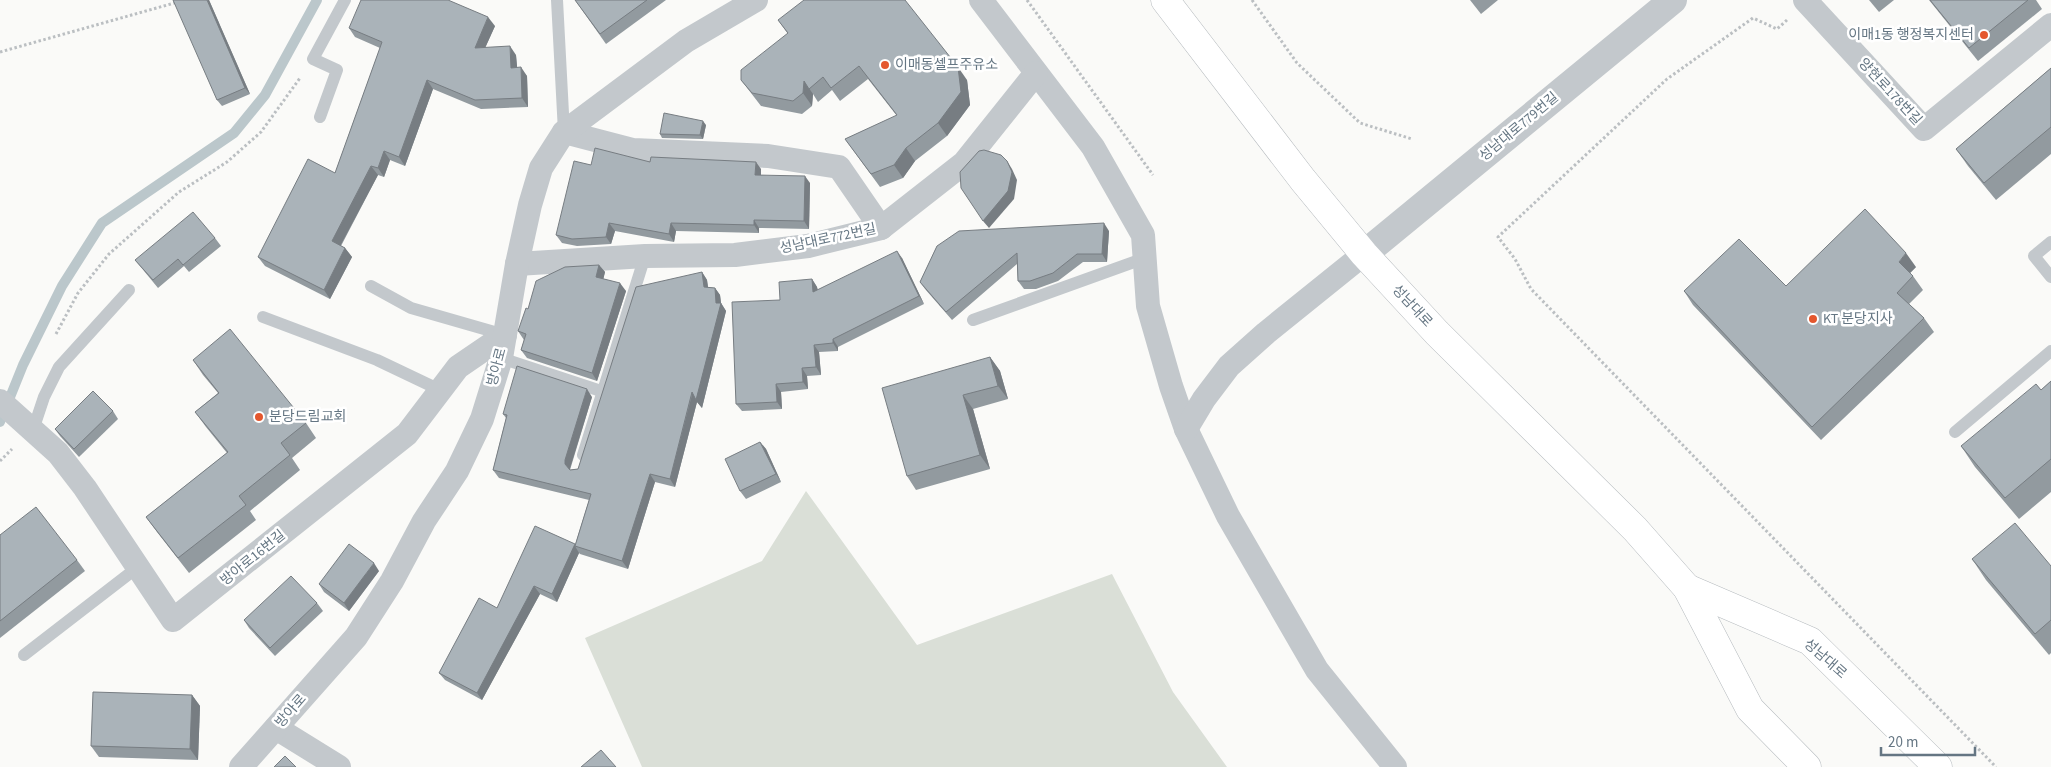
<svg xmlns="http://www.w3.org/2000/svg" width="2051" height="767" font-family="'Source Sans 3','Noto Sans KR',sans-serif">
<rect width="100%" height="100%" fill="#fafaf8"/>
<path fill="#dadfd7" d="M 806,491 L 917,645 L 1112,574 L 1173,692 L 1227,767 L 642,767 L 585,638 L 762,561 Z"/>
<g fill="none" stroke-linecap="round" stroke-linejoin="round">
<path stroke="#bbc7cb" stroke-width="10" d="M 0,422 L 23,365 L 62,286 L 102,223 L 234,133 L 265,95 L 317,0"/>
<g stroke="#b5babe" stroke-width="29">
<g id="primary">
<path d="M 1165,0 L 1303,180 L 1364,254 L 1437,333 L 1635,529 L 1687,588 L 1750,709 L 1807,767"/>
<path d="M 1687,588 L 1810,641 L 1938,767"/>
</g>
</g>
<g stroke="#bbbfc2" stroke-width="3" stroke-dasharray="2.5 2.5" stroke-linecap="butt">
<path d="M 1027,0 L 1153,175"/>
<path d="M 1252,0 L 1297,63 L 1360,123 L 1412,139"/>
<path d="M 1787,20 L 1777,29 L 1753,18 L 1667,79 L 1498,237 L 1515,259 L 1531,289 L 1996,767"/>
<path d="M 0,52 L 185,0"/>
<path d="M 56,334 L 78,293 L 109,254 L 179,192 L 227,162 L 261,132 L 300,78"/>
<path d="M 0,461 L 12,449"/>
</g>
<g stroke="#c3c8cc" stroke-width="12">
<path d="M 557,0 L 564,132"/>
<path d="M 320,117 L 337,70 L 313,59 L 345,0"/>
<path d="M 2051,242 L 2034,256 L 2051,277"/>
<path d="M 371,286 L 411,308 L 505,335"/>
<path d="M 263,317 L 377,360 L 440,390"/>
<path d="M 973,320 L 1145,258"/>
<path d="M 501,358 L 601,391"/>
<path d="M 33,430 L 44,397 L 59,367 L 129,290"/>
<path d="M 1955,432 L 2051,351"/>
<path d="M 583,455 L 645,256"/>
<path d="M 24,655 L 138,567"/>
</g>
<g stroke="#c3c8cc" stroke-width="24">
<path d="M 981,0 L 1093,147 L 1143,235 L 1148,306 L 1171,386 L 1186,429 L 1228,516 L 1317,670 L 1395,767"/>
<path d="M 1805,0 L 1924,129 L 2051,25"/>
<path d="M 564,132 L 633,150 L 768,156 L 839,167 L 881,228"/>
<path d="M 517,264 L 645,256 L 735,255 L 808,246 L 881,228 L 964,163 L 1036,73"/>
<path d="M 0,401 L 58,453 L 85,488 L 173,620 L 407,434 L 458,367 L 505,335"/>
<path d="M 1186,429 L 1204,399 L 1229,366 L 1266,333 L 1364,254"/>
<path d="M 276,728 L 339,767"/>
<path d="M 241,767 L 356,637 L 392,581 L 424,521 L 457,471 L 482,419 L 501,358 L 517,264 L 530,205 L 541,168 L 564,132 L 686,41 L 756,0"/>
</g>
<path stroke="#c3c8cc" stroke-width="28" d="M 1364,254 L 1673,0"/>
<use href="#primary" stroke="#fff" stroke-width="28"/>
</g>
<g fill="#929a9f">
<path d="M 209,0 L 250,94 L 222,106 L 217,100 Z"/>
<path d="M 575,0 L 666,0 L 606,44 Z"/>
<path d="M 1470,0 L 1498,0 L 1481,14 Z"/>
<path d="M 1869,0 L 1894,0 L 1879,12 Z"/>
<path d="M 1929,0 L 2036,0 L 2042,9 L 1978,61 Z"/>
<path d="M 778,20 L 967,80 L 970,105 L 947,136 L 915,161 L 903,178 L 880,187 L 845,139 L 897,116 L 868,79 L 840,101 L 832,90 L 818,102 L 813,94 L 812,106 L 802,114 L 761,106 L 741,80 L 788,34 Z"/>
<path d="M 495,26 L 485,48 L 516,55 L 517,68 L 527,76 L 528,107 L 481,109 L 433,89 L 405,166 L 390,160 L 384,177 L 378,175 L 341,246 L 345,248 L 352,257 L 330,299 L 265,266 L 258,257 L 335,173 L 380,48 L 355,37 L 349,28 Z"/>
<path d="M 2051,68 L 2051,154 L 1996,200 L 1968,166 L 1956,149 Z"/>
<path d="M 706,125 L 703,139 L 662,138 L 660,134 Z"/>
<path d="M 650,162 L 761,169 L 761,175 L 810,183 L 809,229 L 759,228 L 759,233 L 676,231 L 674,242 L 615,231 L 611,244 L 577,246 L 562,243 L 556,235 L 591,165 Z"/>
<path d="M 1109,231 L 1107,262 L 1083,262 L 1058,281 L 1036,289 L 1024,289 L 1018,281 L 1017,264 L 952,320 L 925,289 L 920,282 L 937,246 Z"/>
<path d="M 215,238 L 221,246 L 189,272 L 184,266 L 158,288 L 135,260 Z"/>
<path d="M 902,258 L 924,304 L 838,347 L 838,351 L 819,352 L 821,375 L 807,376 L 808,389 L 781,392 L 782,409 L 742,411 L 736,404 L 780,300 L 812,279 L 817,287 L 818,290 Z"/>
<path d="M 599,265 L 605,272 L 603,279 L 626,291 L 597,381 L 527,358 L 521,350 L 524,340 L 518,331 L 528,309 Z"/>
<path d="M 1916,267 L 1910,273 L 1913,276 L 1923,290 L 1909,304 L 1924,318 L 1934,332 L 1821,440 L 1693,305 L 1684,291 L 1786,286 Z"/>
<path d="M 702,272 L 707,280 L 708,287 L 715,288 L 720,295 L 721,303 L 726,311 L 702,408 L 697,402 L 675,487 L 655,482 L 628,569 L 580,554 L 579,553 L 557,602 L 540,594 L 482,700 L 445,680 L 439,673 L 497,608 L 575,545 L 589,500 L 499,478 L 493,470 L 506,418 L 503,414 L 592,397 L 570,470 L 578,469 Z"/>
<path d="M 990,357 L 1000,371 L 1008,399 L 973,409 L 990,469 L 916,490 L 907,476 Z"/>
<path d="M 193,360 L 306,423 L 316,438 L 292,458 L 300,470 L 250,511 L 256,520 L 189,573 L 157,532 L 146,517 L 227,453 L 206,427 L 195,412 L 218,393 L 203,375 Z"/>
<path d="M 2051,381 L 2051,492 L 2019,519 L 1975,467 L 1961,446 L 2041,390 Z"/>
<path d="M 113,411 L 118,419 L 79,457 L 60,436 L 55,429 Z"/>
<path d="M 760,442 L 766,449 L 781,482 L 746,499 L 740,491 Z"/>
<path d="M 0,535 L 77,560 L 85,571 L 0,638 Z"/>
<path d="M 1972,559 L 2051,566 L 2051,653 L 2049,655 L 1986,580 Z"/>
<path d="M 379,571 L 349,611 L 324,592 L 319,584 Z"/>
<path d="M 317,603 L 323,611 L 275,656 L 249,628 L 244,620 Z"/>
<path d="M 192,695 L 200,706 L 198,760 L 99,757 L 91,746 Z"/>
</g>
<g fill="#777d82">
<path d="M 207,0 L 209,0 L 250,94 L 245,88 Z"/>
<path d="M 488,17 L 495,26 L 481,57 L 475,48 Z"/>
<path d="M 510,46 L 516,55 L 518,77 L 511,68 Z"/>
<path d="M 521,67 L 527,76 L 528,107 L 522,98 Z"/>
<path d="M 958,67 L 967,80 L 970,105 L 947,136 L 938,123 Z"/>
<path d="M 427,80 L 433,89 L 405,166 L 399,157 Z"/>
<path d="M 804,81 L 813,94 L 812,106 L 803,93 Z"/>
<path d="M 703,121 L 706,125 L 703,139 L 700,135 Z"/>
<path d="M 906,148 L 915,161 L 903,178 L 894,165 Z"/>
<path d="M 384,151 L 390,160 L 384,177 L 378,168 Z"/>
<path d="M 1007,161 L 1012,169 L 1017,180 L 1014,199 L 989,228 L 983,221 Z"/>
<path d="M 756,162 L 761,169 L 761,182 L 755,175 Z"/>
<path d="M 371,166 L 378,175 L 338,250 L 332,241 Z"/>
<path d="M 805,176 L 810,183 L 809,229 L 804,221 Z"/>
<path d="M 754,220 L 759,228 L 759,233 L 754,225 Z"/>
<path d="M 609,223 L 615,231 L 611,244 L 606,237 Z"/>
<path d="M 671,223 L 676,231 L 674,242 L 669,234 Z"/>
<path d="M 1104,223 L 1109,231 L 1107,262 L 1102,254 Z"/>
<path d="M 345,248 L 352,257 L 330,299 L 324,290 Z"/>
<path d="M 897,251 L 902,258 L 924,304 L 919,296 Z"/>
<path d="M 1906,253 L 1916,267 L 1908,275 L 1899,262 Z"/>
<path d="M 599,265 L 605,272 L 602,285 L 596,277 Z"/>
<path d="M 702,272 L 707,280 L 709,295 L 704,287 Z"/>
<path d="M 812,279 L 817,287 L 819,300 L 813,292 Z"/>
<path d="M 620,283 L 626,291 L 597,381 L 592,373 Z"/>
<path d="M 715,288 L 720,295 L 721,303 L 726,311 L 702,408 L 697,402 L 675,487 L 670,479 L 716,303 Z"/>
<path d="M 833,339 L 838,347 L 838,351 L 833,343 Z"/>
<path d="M 814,345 L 819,352 L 821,375 L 816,367 Z"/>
<path d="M 990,357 L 1000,371 L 1008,399 L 998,386 Z"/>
<path d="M 802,368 L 807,376 L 808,389 L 803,382 Z"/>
<path d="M 776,384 L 781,392 L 782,409 L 777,402 Z"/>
<path d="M 587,389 L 592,397 L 570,468 L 570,472 L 565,464 L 565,460 Z"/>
<path d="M 963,395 L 973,409 L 990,469 L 980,455 Z"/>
<path d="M 760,442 L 766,449 L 781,482 L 776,474 Z"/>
<path d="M 650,474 L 655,482 L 628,569 L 622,561 Z"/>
<path d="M 575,544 L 577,547 L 575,546 L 579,553 L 557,602 L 552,594 Z"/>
<path d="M 374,563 L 379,571 L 349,611 L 344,603 Z"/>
<path d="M 534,586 L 540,594 L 482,700 L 477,693 Z"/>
<path d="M 192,695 L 200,706 L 198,760 L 190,749 Z"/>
</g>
<g fill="#aab3b9" stroke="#777d82">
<path d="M 173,0 L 207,0 L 245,88 L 217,100 Z"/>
<path d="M 361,0 L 448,0 L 488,17 L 475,48 L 510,46 L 511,68 L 521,67 L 522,98 L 475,100 L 427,80 L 399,157 L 384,151 L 378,168 L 371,166 L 332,241 L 345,248 L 324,290 L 258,257 L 308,159 L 335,173 L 382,42 L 349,28 Z"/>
<path d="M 575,0 L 647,0 L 600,34 Z"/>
<path d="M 804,0 L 905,0 L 958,67 L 961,92 L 938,123 L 906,148 L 894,165 L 871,174 L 845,139 L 897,115 L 859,66 L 831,88 L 823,77 L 809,89 L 804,81 L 803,93 L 793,101 L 752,93 L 741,80 L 741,70 L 788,33 L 778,20 Z"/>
<path d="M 1930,0 L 2028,0 L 1969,48 Z"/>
<path d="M 2051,68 L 2051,127 L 1984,183 L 1956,149 Z"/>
<path d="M 664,113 L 703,121 L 700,135 L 660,134 Z"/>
<path d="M 595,148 L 650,162 L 651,157 L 756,162 L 755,175 L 805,176 L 804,221 L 754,220 L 754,225 L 671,223 L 669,234 L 609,223 L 606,237 L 572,239 L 556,235 L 574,161 L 591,165 Z"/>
<path d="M 984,150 L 1001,155 L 1007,161 L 1012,172 L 1008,191 L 983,221 L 961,188 L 960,172 L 979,151 Z"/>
<path d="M 1865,209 L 1906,253 L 1899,262 L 1913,276 L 1897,293 L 1924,318 L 1812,427 L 1684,291 L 1739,239 L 1786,286 Z"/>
<path d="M 193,212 L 215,238 L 183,265 L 178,259 L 153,280 L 135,260 Z"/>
<path d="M 1104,223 L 1102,254 L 1077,254 L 1053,273 L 1030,281 L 1018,281 L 1017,253 L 946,312 L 920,282 L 937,246 L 959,231 Z"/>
<path d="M 897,251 L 919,296 L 833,339 L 833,343 L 814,345 L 816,367 L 802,368 L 803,382 L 776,384 L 777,402 L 736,404 L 732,302 L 780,300 L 779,282 L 812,279 L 813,292 Z"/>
<path d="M 599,265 L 596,277 L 620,283 L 592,373 L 521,350 L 526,334 L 518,331 L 526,308 L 528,309 L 536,281 L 565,267 Z"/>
<path d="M 702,272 L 704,287 L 715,288 L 716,303 L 721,303 L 696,400 L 692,392 L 670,479 L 650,474 L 622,561 L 575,546 L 591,494 L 493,470 L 507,415 L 503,414 L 517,366 L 587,389 L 565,460 L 565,464 L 570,470 L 578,469 L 636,287 Z"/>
<path d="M 230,329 L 306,423 L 281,443 L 290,455 L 239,496 L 246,505 L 178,558 L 146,517 L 228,452 L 195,412 L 219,393 L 193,360 Z"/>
<path d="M 990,357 L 998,386 L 963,395 L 980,455 L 907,476 L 882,388 Z"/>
<path d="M 2051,381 L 2051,459 L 2005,498 L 1961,446 L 2036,384 L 2041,390 Z"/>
<path d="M 93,391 L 113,411 L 74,449 L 55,429 Z"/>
<path d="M 760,442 L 776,474 L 740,491 L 725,459 Z"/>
<path d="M 36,507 L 77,560 L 0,621 L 0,535 Z"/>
<path d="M 2015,523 L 2051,566 L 2051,620 L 2035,634 L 1972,559 Z"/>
<path d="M 535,526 L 575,544 L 552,594 L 534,586 L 477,693 L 439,673 L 479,598 L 497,608 Z"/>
<path d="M 349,544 L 374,563 L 344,603 L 319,584 Z"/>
<path d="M 291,576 L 317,603 L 270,648 L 244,620 Z"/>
<path d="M 93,692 L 192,695 L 190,749 L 91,746 Z"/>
<path d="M 601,750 L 616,767 L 581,767 Z"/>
<path d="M 285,756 L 296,767 L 274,767 Z"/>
</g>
<g fill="#e4572e" stroke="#fff" stroke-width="2">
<circle cx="1984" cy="35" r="5"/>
<circle cx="885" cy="65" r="5"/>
<circle cx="1813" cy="319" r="5"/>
<circle cx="259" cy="417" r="5"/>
</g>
<g text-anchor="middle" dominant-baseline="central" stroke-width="5" stroke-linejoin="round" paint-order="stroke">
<g font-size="14" fill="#657683" stroke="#fff" text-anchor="start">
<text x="1974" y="35" text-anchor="end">이매1동 행정복지센터</text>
<text x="895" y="65">이매동셀프주유소</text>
<text x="1823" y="319">KT 분당지사</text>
<text x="269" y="417">분당드림교회</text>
</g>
<g font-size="14" fill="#657683" stroke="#fff">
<text transform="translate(1890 92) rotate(47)">양현로178번길</text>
<text transform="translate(1519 127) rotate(-40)">성남대로779번길</text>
<text transform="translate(828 239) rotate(-12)">성남대로772번길</text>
<text transform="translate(1412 306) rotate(47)">성남대로</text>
<text transform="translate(497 367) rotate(-75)">방아로</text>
<text transform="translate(253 558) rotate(-39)">방아로16번길</text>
<text transform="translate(1825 659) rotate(41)">성남대로</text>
<text transform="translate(291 711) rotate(-49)">방아로</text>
</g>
</g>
<path d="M1881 747v8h94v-8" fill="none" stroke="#657683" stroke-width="2.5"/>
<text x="1888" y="747" font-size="15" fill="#657683" stroke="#ffffff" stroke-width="4" paint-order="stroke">20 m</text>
</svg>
